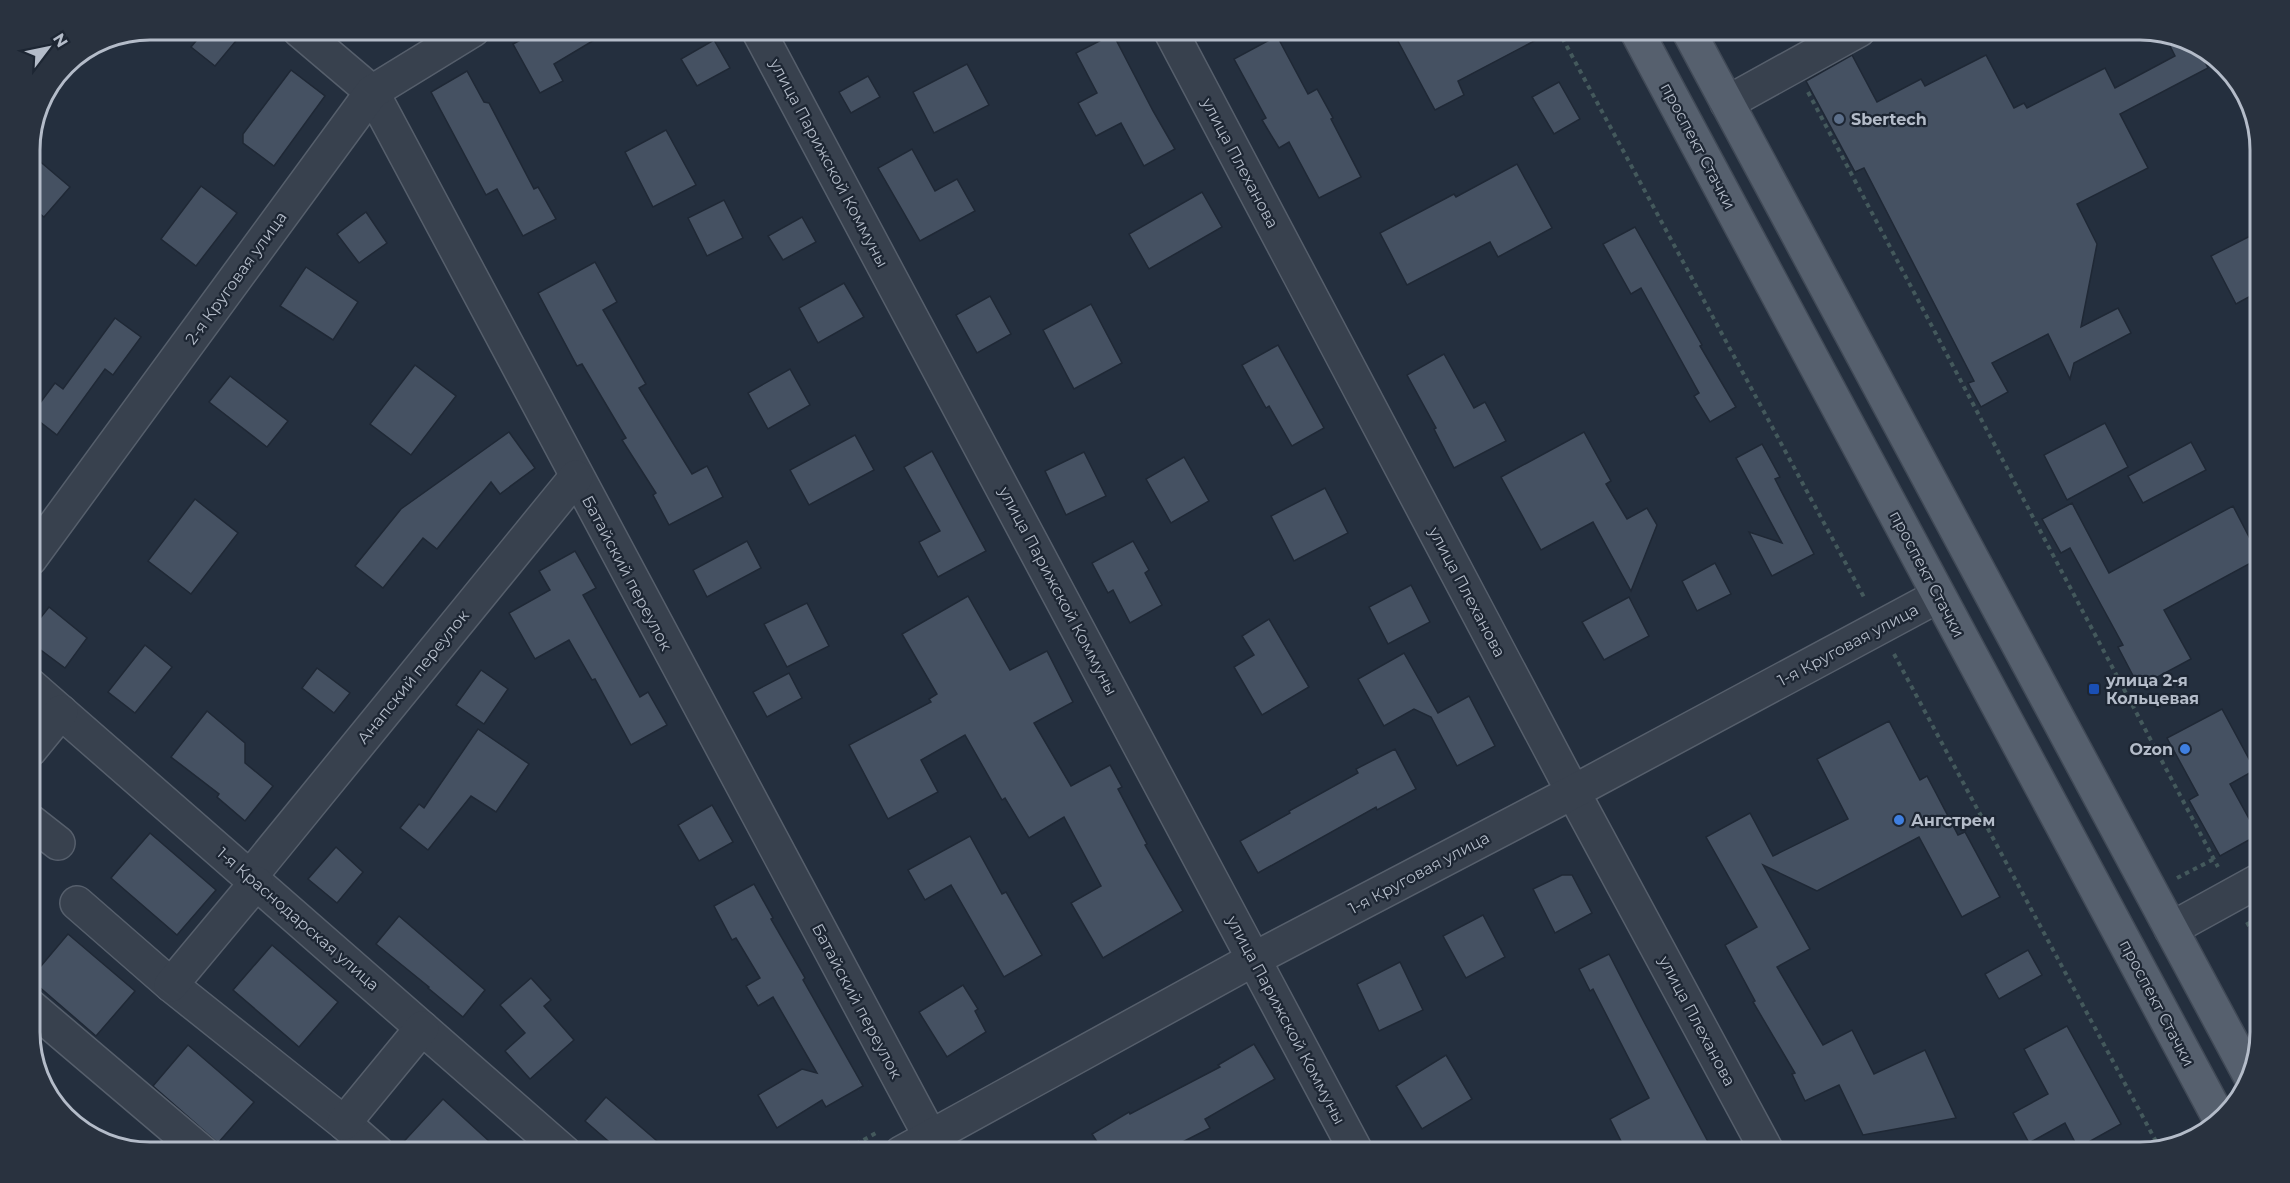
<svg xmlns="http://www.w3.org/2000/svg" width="2290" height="1183" font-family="Montserrat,sans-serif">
<rect width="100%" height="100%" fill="#242f3e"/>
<g fill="#455162" stroke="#1f2835" stroke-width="1.5">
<path d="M 205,30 L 245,30 L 215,66 L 191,47 Z"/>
<path d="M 539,30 L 611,30 L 554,64 L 563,81 L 540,93 L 513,44 Z"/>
<path d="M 1392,30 L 1555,30 L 1458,81 L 1464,95 L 1435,110 Z"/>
<path d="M 1113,34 L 1153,111 L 1175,149 L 1144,166 L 1121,123 L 1096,136 L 1078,103 L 1097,93 L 1076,53 Z"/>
<path d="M 1277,36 L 1308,94 L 1317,89 L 1333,118 L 1331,119 L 1361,177 L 1319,198 L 1289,142 L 1279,148 L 1262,120 L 1266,118 L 1234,59 Z"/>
<path d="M 2165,36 L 2193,43 L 2197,46 L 2208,68 L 2120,114 L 2148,168 L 2077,204 L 2097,244 L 2081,327 L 2118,308 L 2131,333 L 2074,363 L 2070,379 L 2048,334 L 1992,363 L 2008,392 L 1981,407 L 1968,383 L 1974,381 L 1864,168 L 1855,172 L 1806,81 L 1852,55 L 1877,102 L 1921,79 L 1925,86 L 1986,55 L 2014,108 L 2024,103 L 2027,108 L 2105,68 L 2115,88 L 2158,65 L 2175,56 Z"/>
<path d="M 714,40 L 730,68 L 697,86 L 681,59 Z"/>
<path d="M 967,64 L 989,105 L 934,133 L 913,92 Z"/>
<path d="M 291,70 L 325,96 L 274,166 L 243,143 L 243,134 Z"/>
<path d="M 467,71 L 484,102 L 489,103 L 534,189 L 538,187 L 556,219 L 523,236 L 497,189 L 486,195 L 431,92 Z"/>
<path d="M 868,76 L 880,97 L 851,113 L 839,92 Z"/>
<path d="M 1559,82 L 1580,119 L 1554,134 L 1532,97 Z"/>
<path d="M 666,130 L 696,185 L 653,207 L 625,152 Z"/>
<path d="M 912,149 L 935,191 L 957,179 L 975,211 L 920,241 L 878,168 Z"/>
<path d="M 30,153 L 70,187 L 44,217 L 30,206 Z"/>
<path d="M 1517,164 L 1552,228 L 1498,257 L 1490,242 L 1407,285 L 1380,233 L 1454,194 L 1456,197 Z"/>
<path d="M 201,186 L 237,213 L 196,266 L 161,239 Z"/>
<path d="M 1202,192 L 1222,227 L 1149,269 L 1129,234 Z"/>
<path d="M 724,200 L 743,238 L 707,256 L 688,218 Z"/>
<path d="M 366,212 L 387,243 L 359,263 L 337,234 Z"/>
<path d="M 802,217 L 816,242 L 783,260 L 768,236 Z"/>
<path d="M 1635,227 L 1702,345 L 1700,346 L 1736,407 L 1710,422 L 1694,396 L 1699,393 L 1641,288 L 1631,294 L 1603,244 Z"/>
<path d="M 2260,231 L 2260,291 L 2236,304 L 2211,256 Z"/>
<path d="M 595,262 L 617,302 L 603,310 L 646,384 L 639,388 L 692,474 L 707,466 L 723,497 L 669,525 L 653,495 L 656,493 L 622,440 L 626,438 L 582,364 L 577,366 L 538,293 Z"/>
<path d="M 306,267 L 358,302 L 333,340 L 280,306 Z"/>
<path d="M 844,283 L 864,317 L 818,343 L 799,308 Z"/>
<path d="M 990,296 L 1011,334 L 977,353 L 956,315 Z"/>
<path d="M 1091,304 L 1122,363 L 1074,389 L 1043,330 Z"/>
<path d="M 115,318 L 141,337 L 113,375 L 105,369 L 57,435 L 31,415 L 55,383 L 63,389 Z"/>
<path d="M 1278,345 L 1324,428 L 1292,446 L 1269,406 L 1266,408 L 1242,365 Z"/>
<path d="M 1444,354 L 1474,408 L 1485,402 L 1506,441 L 1454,468 L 1434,429 L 1436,428 L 1407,375 Z"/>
<path d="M 415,365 L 456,396 L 411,455 L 370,424 Z"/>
<path d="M 790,369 L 810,405 L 768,429 L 748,393 Z"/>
<path d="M 230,376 L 288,421 L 267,447 L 209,402 Z"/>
<path d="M 2105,423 L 2128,467 L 2067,500 L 2044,455 Z"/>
<path d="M 509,432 L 535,468 L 500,494 L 491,482 L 437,549 L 423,538 L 383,588 L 355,566 L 401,509 Z"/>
<path d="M 1584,432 L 1611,481 L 1606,484 L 1627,519 L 1647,508 L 1657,525 L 1631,591 L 1593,522 L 1541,550 L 1501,477 Z"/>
<path d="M 855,435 L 874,470 L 809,505 L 790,470 Z"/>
<path d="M 2191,442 L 2206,470 L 2143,503 L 2128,476 Z"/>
<path d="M 1762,444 L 1780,477 L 1775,479 L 1814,554 L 1772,576 L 1749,532 L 1782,543 L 1736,458 Z"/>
<path d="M 932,451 L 986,551 L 938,577 L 919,542 L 940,531 L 904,467 Z"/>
<path d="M 1084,452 L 1106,496 L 1066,515 L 1045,471 Z"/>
<path d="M 1184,457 L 1209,501 L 1171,523 L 1146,479 Z"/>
<path d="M 1325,488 L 1348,533 L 1294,561 L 1271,516 Z"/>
<path d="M 195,499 L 238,533 L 191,594 L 148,561 Z"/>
<path d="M 2072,503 L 2109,573 L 2233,506 L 2260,558 L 2164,610 L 2191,659 L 2139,687 L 2118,647 L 2123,645 L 2070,548 L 2061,553 L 2042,519 Z"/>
<path d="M 747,541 L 761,568 L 707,597 L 693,570 Z"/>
<path d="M 1133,541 L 1149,570 L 1145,573 L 1162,605 L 1130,623 L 1113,590 L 1108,593 L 1092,563 Z"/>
<path d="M 575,551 L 596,588 L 583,595 L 640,697 L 648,692 L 667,725 L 631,745 L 595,679 L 592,680 L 569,640 L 535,659 L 509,613 L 550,590 L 539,571 Z"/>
<path d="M 1715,563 L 1731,594 L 1697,611 L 1682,581 Z"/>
<path d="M 1411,585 L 1430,622 L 1388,644 L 1369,607 Z"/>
<path d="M 968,596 L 1010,670 L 1047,651 L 1073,702 L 1034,723 L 1071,786 L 1110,765 L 1122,787 L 1118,789 L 1147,844 L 1145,845 L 1183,911 L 1103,958 L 1071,903 L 1101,886 L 1064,817 L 1029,838 L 1005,798 L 1002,800 L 965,735 L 921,760 L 938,792 L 888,819 L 849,745 L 931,702 L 929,699 L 937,694 L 902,634 Z"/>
<path d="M 1629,597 L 1649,636 L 1604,660 L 1582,622 Z"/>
<path d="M 807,603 L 829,646 L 787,667 L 764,624 Z"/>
<path d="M 49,607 L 87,638 L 65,668 L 30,642 L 30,631 Z"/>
<path d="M 1269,619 L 1309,687 L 1262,715 L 1234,667 L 1254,655 L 1242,636 Z"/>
<path d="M 145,645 L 172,667 L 135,713 L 108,692 Z"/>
<path d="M 1404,653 L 1438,713 L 1469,696 L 1495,746 L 1457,766 L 1431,717 L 1414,709 L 1384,726 L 1358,679 Z"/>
<path d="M 317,668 L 350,693 L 334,713 L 302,688 Z"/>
<path d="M 481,670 L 508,689 L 484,724 L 456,705 Z"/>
<path d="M 789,673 L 802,698 L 767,717 L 753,692 Z"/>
<path d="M 2222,709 L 2255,770 L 2230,784 L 2258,835 L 2220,856 L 2189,800 L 2198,795 L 2167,738 Z"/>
<path d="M 207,711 L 245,743 L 245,763 L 273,786 L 245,821 L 217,797 L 219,794 L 171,757 Z"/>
<path d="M 1889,721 L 1920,780 L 1927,776 L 1958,835 L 1965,832 L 2000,897 L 1962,917 L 1919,837 L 1817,891 L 1763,865 L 1810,949 L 1777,967 L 1823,1045 L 1852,1030 L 1874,1074 L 1925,1050 L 1956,1118 L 1863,1135 L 1839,1085 L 1805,1101 L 1792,1074 L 1795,1073 L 1753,1002 L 1755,1001 L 1725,945 L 1757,927 L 1706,837 L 1750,813 L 1773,856 L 1848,819 L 1817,759 Z"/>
<path d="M 478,729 L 529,764 L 496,812 L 471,796 L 428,850 L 400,828 L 419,804 L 424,808 Z"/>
<path d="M 1395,749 L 1416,789 L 1377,810 L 1376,807 L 1258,873 L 1240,841 L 1290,813 L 1289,811 L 1358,773 L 1356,769 Z"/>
<path d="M 712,805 L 733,842 L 699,861 L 678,825 Z"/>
<path d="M 150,833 L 216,890 L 177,935 L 111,878 Z"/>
<path d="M 970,836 L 1002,894 L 1006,892 L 1042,955 L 1004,977 L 951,885 L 925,900 L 908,870 Z"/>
<path d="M 336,847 L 363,872 L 337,903 L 308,879 Z"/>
<path d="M 1562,875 L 1572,875 L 1592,913 L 1555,933 L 1533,889 Z"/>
<path d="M 754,884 L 773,918 L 771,919 L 805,978 L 803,980 L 863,1086 L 826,1107 L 822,1100 L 777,1128 L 758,1095 L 802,1069 L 817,1073 L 773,997 L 758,1006 L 746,986 L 760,978 L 736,938 L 732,940 L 714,906 Z"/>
<path d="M 1483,915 L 1505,957 L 1466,978 L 1443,936 Z"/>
<path d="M 399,916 L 485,990 L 463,1017 L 428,988 L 429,987 L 376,944 Z"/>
<path d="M 68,934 L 135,991 L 96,1036 L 30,979 Z"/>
<path d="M 272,945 L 338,1002 L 299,1047 L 233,990 Z"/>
<path d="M 2028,950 L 2042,975 L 1999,999 L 1985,974 Z"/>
<path d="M 1609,954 L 1643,1020 L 1714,1153 L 1627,1153 L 1610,1119 L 1649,1098 L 1593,989 L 1590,991 L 1579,969 Z"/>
<path d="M 1400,962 L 1423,1010 L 1379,1031 L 1357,984 Z"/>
<path d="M 531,978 L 551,1000 L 544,1006 L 574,1040 L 530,1079 L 505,1051 L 525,1033 L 500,1005 Z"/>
<path d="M 963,985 L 978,1009 L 975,1011 L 986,1032 L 947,1057 L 919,1012 Z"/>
<path d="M 2067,1026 L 2121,1124 L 2078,1148 L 2065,1123 L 2029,1143 L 2013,1113 L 2048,1094 L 2024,1049 Z"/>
<path d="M 1254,1044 L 1275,1079 L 1205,1119 L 1210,1128 L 1161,1153 L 1104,1153 L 1092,1134 L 1129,1112 L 1130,1114 L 1220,1067 L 1218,1065 Z"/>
<path d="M 188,1045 L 254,1102 L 218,1143 L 153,1086 Z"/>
<path d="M 1446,1055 L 1472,1099 L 1422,1129 L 1396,1086 Z"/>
<path d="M 606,1097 L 671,1153 L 622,1153 L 585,1121 Z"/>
<path d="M 443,1099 L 502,1153 L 396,1153 L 396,1150 Z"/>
</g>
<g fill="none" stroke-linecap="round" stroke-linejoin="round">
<g stroke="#565f6c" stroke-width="36">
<g id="minor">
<path d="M 299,30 L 372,92 L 930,1136"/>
<path d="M 758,30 L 1357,1153"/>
<path d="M 1170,30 L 1573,792 L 1768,1153"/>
<path d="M 1727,103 L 1859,30"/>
<path d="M 30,559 L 372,92 L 473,30"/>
<path d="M 30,685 L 565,1153"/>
<path d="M 30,750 L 61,712"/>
<path d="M 30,821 L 58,843"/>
<path d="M 250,877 L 576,477"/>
<path d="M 77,903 L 171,985 L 344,1123 L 378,1153"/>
<path d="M 2171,929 L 2260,880"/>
<path d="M 171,985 L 256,883"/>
<path d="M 30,1006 L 203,1153"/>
<path d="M 344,1123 L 422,1028"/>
<path d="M 901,1153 L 1254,959 L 1573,792 L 1938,596"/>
</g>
</g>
<g stroke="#414a57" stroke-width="36">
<g id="major">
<path d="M 1636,30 L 2219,1118"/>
<path d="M 1688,30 L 2250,1076"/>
</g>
</g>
<g stroke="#44595c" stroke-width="4" stroke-dasharray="4.5 4.5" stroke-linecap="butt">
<path d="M 1558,30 L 1865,599"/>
<path d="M 1808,92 L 2218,867"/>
<path d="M 1894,654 L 2159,1147"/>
<path d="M 2177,878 L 2214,859"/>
<path d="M 2247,922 L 2260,947"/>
<path d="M 840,1153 L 876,1133"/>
</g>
<use href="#minor" stroke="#38414e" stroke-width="33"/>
<use href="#major" stroke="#56606e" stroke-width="33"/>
</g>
<circle fill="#5c6f8a" stroke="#1d2633" stroke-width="2" cx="1839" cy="119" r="6"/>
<rect fill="#1a4fb4" stroke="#1d2633" stroke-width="2" x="2088" y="683" width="12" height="12" rx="3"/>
<g fill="#3f7fe0" stroke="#1d2633" stroke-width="2">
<circle cx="2185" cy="749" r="6"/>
<circle cx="1899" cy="820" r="6"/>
</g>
<g text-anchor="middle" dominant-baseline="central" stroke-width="4.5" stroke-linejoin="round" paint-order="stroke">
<g font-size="16" font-weight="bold" fill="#b4bcc9" stroke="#1d2633" text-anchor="start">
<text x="1851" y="119">Sbertech</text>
<text x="2106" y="680">улица 2-я<tspan x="2106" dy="18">Кольцевая</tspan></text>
<text x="2173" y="749" text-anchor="end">Ozon</text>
<text x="1911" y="820">Ангстрем</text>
</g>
<g font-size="16" fill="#b4bcc9" stroke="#1d2633">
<text transform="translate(1698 146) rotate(62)">проспект Стачки</text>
<text transform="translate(829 163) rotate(62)">улица Парижской Коммуны</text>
<text transform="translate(1240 163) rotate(62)">улица Плеханова</text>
<text transform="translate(236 278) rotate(-54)">2-я Круговая улица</text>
<text transform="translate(627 573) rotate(62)">Батайский переулок</text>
<text transform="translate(1927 574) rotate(62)">проспект Стачки</text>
<text transform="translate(1058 591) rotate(62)">улица Парижской Коммуны</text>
<text transform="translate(1467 592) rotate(62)">улица Плеханова</text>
<text transform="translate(1848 645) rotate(-28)">1-я Круговая улица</text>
<text transform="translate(413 677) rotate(-51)">Анапский переулок</text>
<text transform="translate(1419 873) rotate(-28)">1-я Круговая улица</text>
<text transform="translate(298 919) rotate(41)">1-я Краснодарская улица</text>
<text transform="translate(857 1001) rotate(62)">Батайский переулок</text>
<text transform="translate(2157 1003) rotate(62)">проспект Стачки</text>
<text transform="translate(1286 1020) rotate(62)">улица Парижской Коммуны</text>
<text transform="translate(1697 1021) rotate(62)">улица Плеханова</text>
</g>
</g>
<path d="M0 0H2290V1183H0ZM150 40H2140A110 110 0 0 1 2250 150V1032A110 110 0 0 1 2140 1142H150A110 110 0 0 1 40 1032V150A110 110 0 0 1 150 40Z" fill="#29323f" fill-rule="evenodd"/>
<path fill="none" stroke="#b4bcc9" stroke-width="3" d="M150 40H2140A110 110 0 0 1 2250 150V1032A110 110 0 0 1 2140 1142H150A110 110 0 0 1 40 1032V150A110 110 0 0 1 150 40Z"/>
<g transform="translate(48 48) rotate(58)" stroke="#1d2633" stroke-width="4.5" paint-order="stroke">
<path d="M0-4.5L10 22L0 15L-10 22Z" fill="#b4bcc9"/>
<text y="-9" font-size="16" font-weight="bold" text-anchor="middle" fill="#b4bcc9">N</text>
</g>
</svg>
